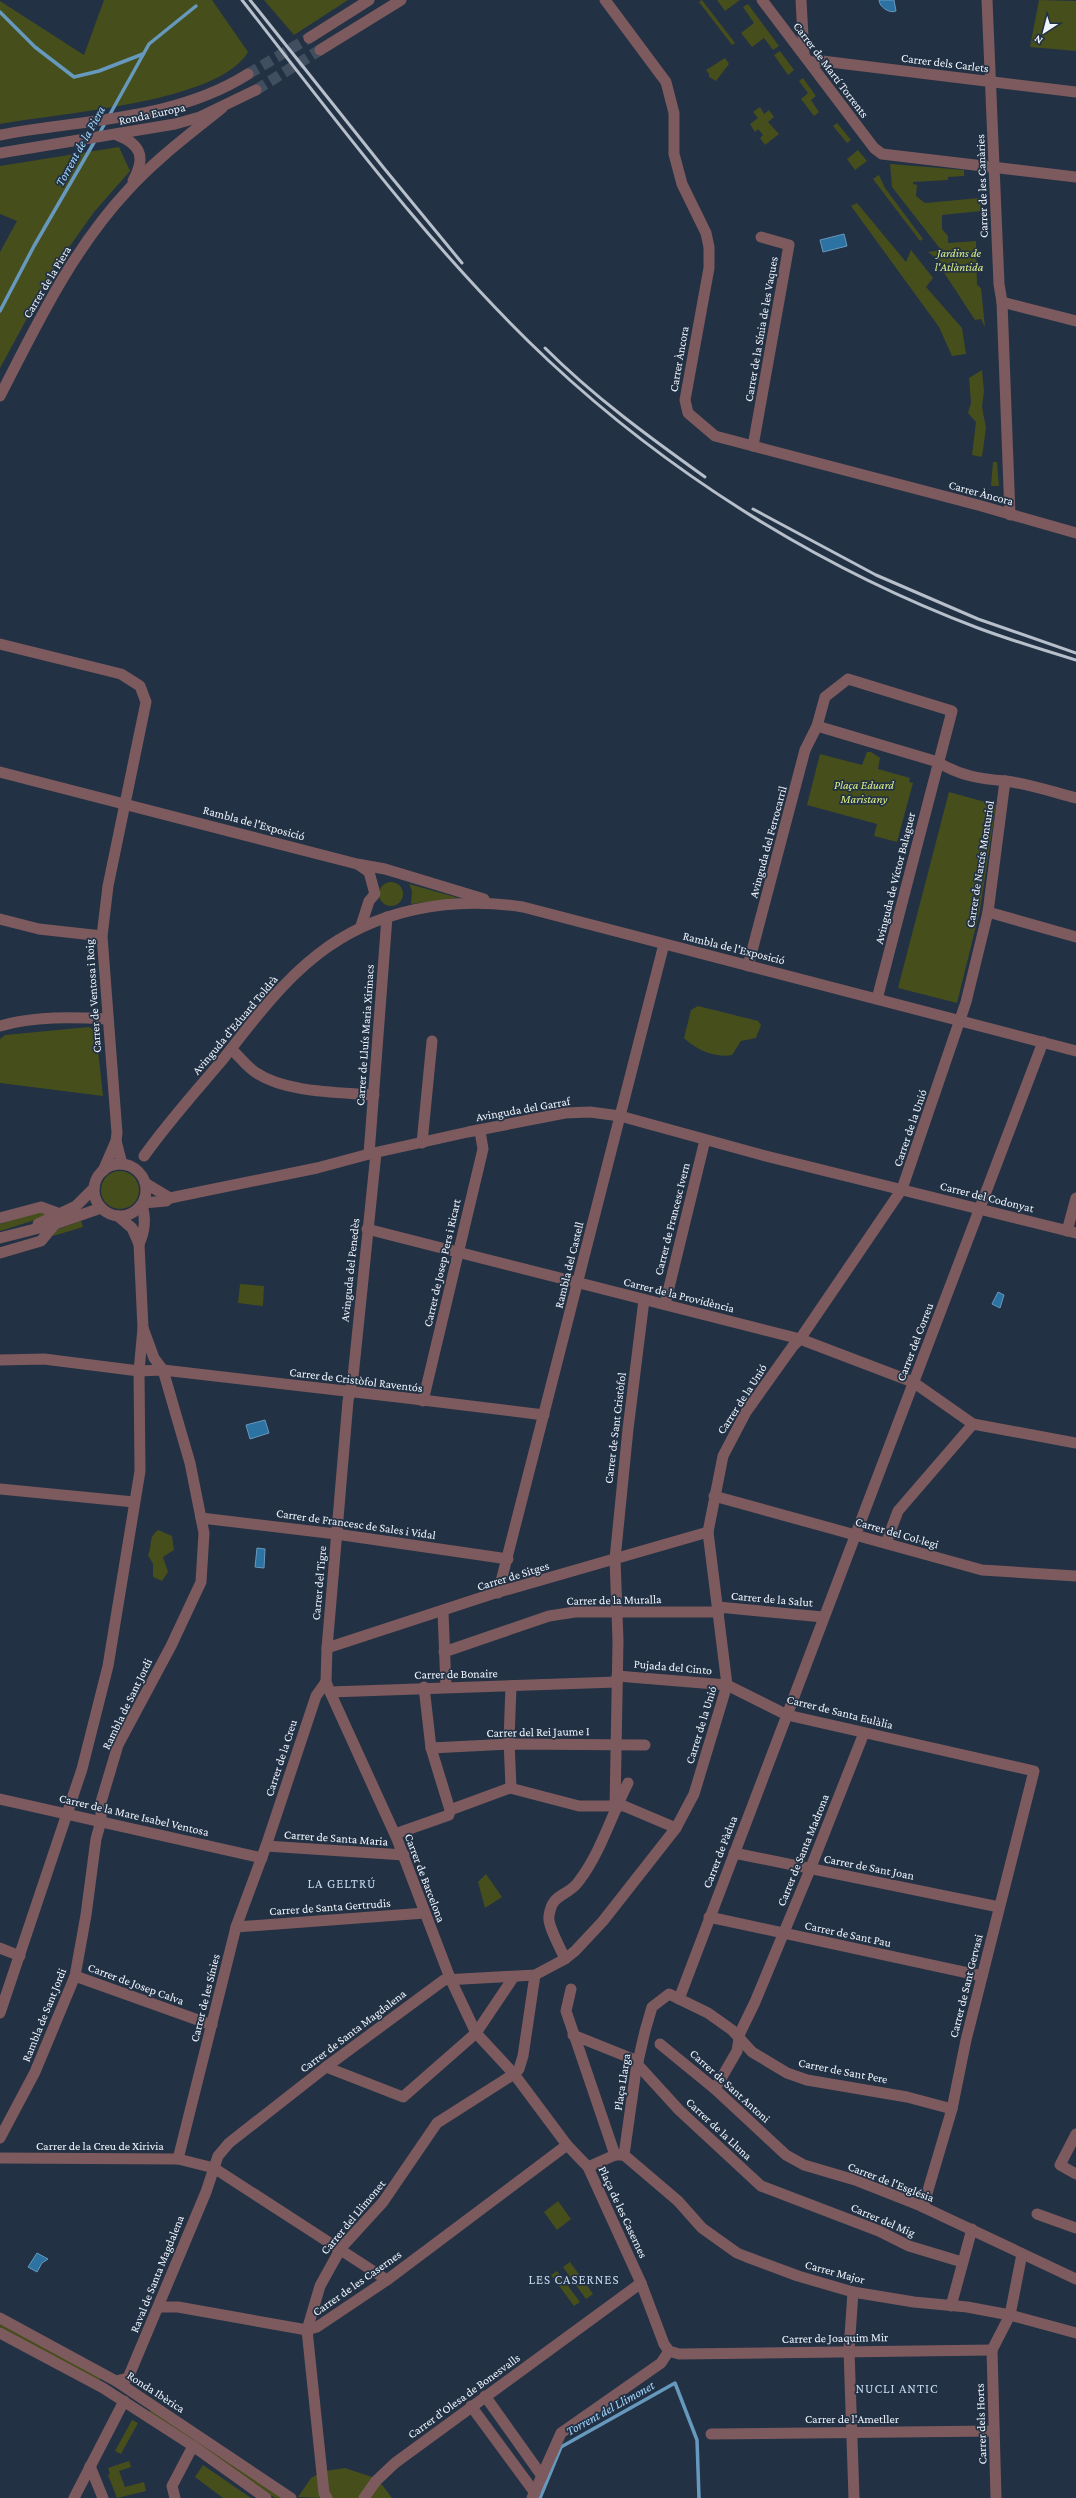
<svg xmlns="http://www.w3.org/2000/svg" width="1076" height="2498" font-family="'Crimson Pro',serif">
<rect width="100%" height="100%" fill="#223144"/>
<g fill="#464e1c">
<path d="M 104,0 L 212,0 L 248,52 C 219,103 58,113 0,124 L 0,1 L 84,55 Z"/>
<path d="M 264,0 L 348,0 L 294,35 Z"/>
<path d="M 702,0 L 735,43 L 732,45 L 699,2 Z"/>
<path d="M 717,0 L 740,0 L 725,11 Z"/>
<path d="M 1039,0 L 1076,1 L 1076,51 L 1030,47 Z"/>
<path d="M 748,4 L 779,46 L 773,50 L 764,38 L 752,47 L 741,33 L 754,23 L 743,7 Z"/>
<path d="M 780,51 L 794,70 L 788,75 L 774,55 Z"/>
<path d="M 725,58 L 729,64 L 716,81 L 709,77 L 709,74 L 706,70 Z"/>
<path d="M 803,78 L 816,96 L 811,100 L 819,112 L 814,116 L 801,99 L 808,93 L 799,81 Z"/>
<path d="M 760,107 L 764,114 L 769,110 L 774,117 L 768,122 L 779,134 L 765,145 L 760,138 L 763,135 L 758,129 L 755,132 L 750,124 L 758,118 L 753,112 Z"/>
<path d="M 837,123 L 851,140 L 847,143 L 833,126 Z"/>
<path d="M 119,147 L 130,171 L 94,212 L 55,267 L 0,368 L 0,252 L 17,221 L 0,214 L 0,166 Z"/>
<path d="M 858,150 L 867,161 L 855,170 L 847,159 Z"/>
<path d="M 890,164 L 964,170 L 964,176 L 948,177 L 948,180 L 913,182 L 913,184 L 917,185 L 916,196 L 925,203 L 980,198 L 981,211 L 942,215 L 942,229 L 948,236 L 948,243 L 976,241 L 977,285 L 981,288 L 985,327 L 981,319 L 975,320 L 941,268 L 944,264 L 928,252 L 941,250 L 892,187 Z"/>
<path d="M 879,175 L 885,188 L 923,239 L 920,241 L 873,179 Z"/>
<path d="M 857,203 L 906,262 L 911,250 L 933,278 L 926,287 L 962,328 L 966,354 L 952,356 L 939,327 L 851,206 Z"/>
<path d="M 982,370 L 984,391 L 982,407 L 986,428 L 982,457 L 972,455 L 976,422 L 968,413 L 971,403 L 969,378 Z"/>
<path d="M 993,462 L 997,462 L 999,486 L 991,486 Z"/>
<path d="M 867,752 L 871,752 L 880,758 L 878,769 L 910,778 L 909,782 L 913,783 L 897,842 L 874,836 L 877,824 L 807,805 L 820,754 L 862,765 Z"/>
<path d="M 949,792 L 996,805 L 980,910 L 957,1003 L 898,988 Z"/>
<circle cx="391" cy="894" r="12"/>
<path d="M 409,884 L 459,898 L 411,904 L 412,891 Z"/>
<path d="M 698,1006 L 758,1021 L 761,1025 L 756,1038 L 741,1041 L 732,1055 C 715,1058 696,1050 684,1038 L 691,1010 Z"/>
<path d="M 89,1027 L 96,1031 L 103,1096 L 0,1083 L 0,1039 L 5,1035 Z"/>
<circle cx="120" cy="1190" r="19"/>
<path d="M 41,1211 L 51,1215 L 0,1231 L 0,1224 Z"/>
<path d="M 81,1221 L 83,1227 L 53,1236 L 56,1230 Z"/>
<path d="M 240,1284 L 264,1286 L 263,1306 L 238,1303 Z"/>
<path d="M 158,1530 L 172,1536 L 174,1550 L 163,1557 L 168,1572 L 162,1581 L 153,1577 L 153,1564 L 148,1555 C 153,1545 147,1539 158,1530 Z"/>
<path d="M 486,1874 L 502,1897 L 485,1908 L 478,1882 Z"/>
<path d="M 558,2201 L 571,2219 L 557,2230 L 544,2212 Z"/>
<path d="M 570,2262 L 593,2294 L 586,2299 L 563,2267 Z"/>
<path d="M 557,2271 L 580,2302 L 574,2306 L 551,2275 Z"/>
<path d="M 0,2324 L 101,2378 L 99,2382 L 0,2328 Z"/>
<path d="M 151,2410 L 283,2498 L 275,2498 L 149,2413 Z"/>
<path d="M 132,2420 L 138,2423 L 121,2454 L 115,2451 Z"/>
<path d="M 129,2461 L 131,2467 L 119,2471 L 125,2487 L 144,2482 L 146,2491 L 117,2498 L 108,2475 L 110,2474 L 108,2468 Z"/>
<path d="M 203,2465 L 251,2498 L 223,2498 L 195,2477 Z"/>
<path d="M 345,2468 L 375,2478 L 360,2498 L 332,2498 L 328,2494 L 325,2471 Z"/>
<path d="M 318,2474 L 323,2498 L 298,2497 L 311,2478 Z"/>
<path d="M 380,2482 L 392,2498 L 367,2498 Z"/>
</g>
<g fill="#2c72a2" stroke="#6699bd">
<path d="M 879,0 L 894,0 L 896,11 C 890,14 879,7 879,0 Z"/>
<path d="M 844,234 L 847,246 L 823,252 L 820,240 Z"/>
<path d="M 998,1292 L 1004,1295 L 1000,1308 L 992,1304 Z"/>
<path d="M 265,1420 L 269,1433 L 250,1439 L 246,1425 Z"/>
<path d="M 257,1548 L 265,1549 L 264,1568 L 255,1567 Z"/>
<path d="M 37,2253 L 48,2259 L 42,2263 L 37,2272 L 28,2267 Z"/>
</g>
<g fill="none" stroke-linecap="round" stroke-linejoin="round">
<g stroke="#6699bd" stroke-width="3.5">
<path d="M 0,12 L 35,47 L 74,77 L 99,71 L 143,54"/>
<path d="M 99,134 L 149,44 L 196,6"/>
<path d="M 0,311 L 34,246 L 96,139"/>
<path d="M 540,2498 L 561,2447 L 675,2383 L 697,2440 L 699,2498"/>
</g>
<g stroke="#414e60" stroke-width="11" stroke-dasharray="11 5.5" stroke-linecap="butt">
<path d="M 248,74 L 309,38"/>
<path d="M 256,90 L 320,50"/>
</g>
<g stroke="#7d5a5d" stroke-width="11">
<path d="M 605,0 L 666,82 L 674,113 L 674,154 L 682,184 L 706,233 L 709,247 L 709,268 L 685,400 L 688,413 L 715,436 L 978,505 L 1076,533"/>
<path d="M 762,0 L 874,148 L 882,154 L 1076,177"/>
<path d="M 801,0 L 804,54"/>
<path d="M 987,0 L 999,284 L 1002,302 L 1010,515"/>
<path d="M 309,38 L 369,0"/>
<path d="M 320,50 L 401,0"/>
<path d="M 811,62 L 822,61 L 1076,92"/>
<path d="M 0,135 C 83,119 174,121 248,74"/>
<path d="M 117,135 C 143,145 145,159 133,181"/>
<path d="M 0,153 L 175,124 L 200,117 L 256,90"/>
<path d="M 1002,302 L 1076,321"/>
<path d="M 0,396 C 37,324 72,250 128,190 C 156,159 190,134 222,108"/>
<path d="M 753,446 L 789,245 L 761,237"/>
<path d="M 0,644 L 121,674 L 140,686 L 146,702 L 108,886 L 102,936 L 117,1133 L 116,1141 L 103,1171"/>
<path d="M 817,726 L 938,762 C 959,776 982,779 1006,781 C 1029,784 1053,792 1076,798"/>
<path d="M 0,772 L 357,864 L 385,869 L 484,899"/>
<path d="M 359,865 L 369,872 L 375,894 L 369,901 L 361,926"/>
<path d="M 988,912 L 1076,937"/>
<path d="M 0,919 L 39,929 L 102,936"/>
<path d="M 748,966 L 805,750 L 817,726 L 825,697 L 848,679 L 952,711 L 877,999"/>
<path d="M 0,1026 C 34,1016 73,1017 108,1019"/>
<path d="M 231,1049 C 239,1056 246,1066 255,1072 C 286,1093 338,1092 374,1095"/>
<path d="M 116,1141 L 122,1164"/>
<path d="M 422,1143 L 432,1041"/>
<path d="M 376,1153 L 353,1377 L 348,1401 L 327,1648 L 326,1682 L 330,1692 L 397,1839 L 450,1978 L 476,2033 L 514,2074 L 567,2145 L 588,2167 L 641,2283 L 664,2344 L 669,2351 L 679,2354 L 992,2350"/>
<path d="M 369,1154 L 387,917"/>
<path d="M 144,1156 C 168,1122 197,1090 224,1058 C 252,1022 281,983 317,955 C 375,909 451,896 523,907 L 1076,1051"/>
<circle cx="120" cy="1190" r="26"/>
<path d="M 145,1183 L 170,1198"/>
<path d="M 143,1203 L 166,1201 L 170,1198 L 317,1168 L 369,1154 L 468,1132 L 565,1113 L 590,1112 L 620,1116 L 762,1155 L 1076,1233"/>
<path d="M 0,1218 L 41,1207 L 60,1214"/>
<path d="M 38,1224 L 76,1206 L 94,1188"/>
<path d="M 367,1229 L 800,1339 L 913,1382 L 973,1424 L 1076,1443"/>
<path d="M 1067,1231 L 1076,1198"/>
<path d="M 0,1238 L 55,1224 L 101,1208"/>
<path d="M 139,1244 C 145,1231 146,1218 142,1205"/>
<path d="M 0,1253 L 41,1241 L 55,1224"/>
<path d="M 665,1304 L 705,1140"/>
<path d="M 0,1360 L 44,1359 L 139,1371 L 163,1370 C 291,1384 417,1399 544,1415"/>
<path d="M 423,1401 L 483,1149 L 480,1131"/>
<path d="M 0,1489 L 134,1502"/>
<path d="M 714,1496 L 982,1570 L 1076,1576"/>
<path d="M 201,1518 L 336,1534 L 508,1559"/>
<path d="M 886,1543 L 898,1511 L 973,1424"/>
<path d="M 498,1593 L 664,944"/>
<path d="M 718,1607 L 823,1617"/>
<path d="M 443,1612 L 446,1687"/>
<path d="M 327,1648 L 492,1594 L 708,1532"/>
<path d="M 444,1652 L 549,1616 L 575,1612 L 719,1612"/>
<path d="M 617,1676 L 727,1685 L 787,1715 L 1034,1771 L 966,2040 L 952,2109 L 923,2207"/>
<path d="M 511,1686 L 509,1740 L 511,1788"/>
<path d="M 330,1692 L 617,1682"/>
<path d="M 431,1748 L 511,1744 L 645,1745"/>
<path d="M 0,1799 L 262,1858"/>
<path d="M 615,1808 L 618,1641 L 615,1559 L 628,1429 L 644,1300"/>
<path d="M 450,1810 L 510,1788 L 579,1806 L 624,1806 L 676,1828"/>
<path d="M 395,1834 L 449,1815 L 450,1810 L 431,1748 L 424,1687"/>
<path d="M 266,1846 L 404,1855"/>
<path d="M 734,1853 L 999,1907"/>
<path d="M 709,1917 L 982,1976"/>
<path d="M 236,1927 L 425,1913"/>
<path d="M 0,1948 L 20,1956"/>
<path d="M 565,1959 C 561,1949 547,1925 549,1916 C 552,1892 568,1897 579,1881 C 601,1852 611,1816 628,1783"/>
<path d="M 75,1976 L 212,2025"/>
<path d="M 571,1989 L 566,2011 L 615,2155"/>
<path d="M 679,1999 L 1043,1042"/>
<path d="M 0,2013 L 82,1769 L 108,1666 L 140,1471 L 139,1371 L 143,1328 L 139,1244 L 132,1228 L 118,1216"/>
<path d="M 573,2035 L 638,2061"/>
<path d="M 660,2044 L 715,2089 L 786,2155 L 804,2165 L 855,2180 L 921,2206 L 1076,2279"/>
<path d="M 638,2065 L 679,2110 L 761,2186 L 879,2231 L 909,2246 L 962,2262"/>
<path d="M 326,2067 L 403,2097 L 476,2033 L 513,1978"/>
<path d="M 715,2089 L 737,2051 L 740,2033 L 755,2002 L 809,1872 L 864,1733"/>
<path d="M 1076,2134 L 1060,2165 L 1076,2174"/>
<path d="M 0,2138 L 35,2072 L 75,1976 L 86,1915 L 96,1839 L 101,1821 L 101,1802 L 118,1745 L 171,1646 L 201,1582 L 204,1533 L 190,1463 L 163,1370 L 154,1358 L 143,1328"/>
<path d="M 624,2155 L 678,2201 L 702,2228 L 737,2253 L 747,2257 L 798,2276 L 853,2292 L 914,2302 L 967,2307 L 1010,2315 L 1076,2333"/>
<path d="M 0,2158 L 178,2159 L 214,2168 L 387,2280"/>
<path d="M 178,2159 L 236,1927 L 266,1846 L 316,1696 L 326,1682"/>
<path d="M 588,2167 L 615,2155 L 624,2155 L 636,2070 L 645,2031 L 652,2007 L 669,1994 L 708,2013 L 732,2030 L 752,2052 L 787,2073 L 807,2080 L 907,2097 L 952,2109"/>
<path d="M 1037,2214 L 1076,2228"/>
<path d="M 853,2292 L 849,2350 L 854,2498"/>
<path d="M 951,2306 L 972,2229"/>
<path d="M 159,2307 L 178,2307 L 307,2330 L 317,2327 L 387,2280 L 567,2145"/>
<path d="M 0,2318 L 116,2381 L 291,2498"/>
<path d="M 0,2333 L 103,2388 L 193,2446 L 266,2498"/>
<path d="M 992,2350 L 996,2498"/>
<path d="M 992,2350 L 1010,2315 L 1022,2254"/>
<path d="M 116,2381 L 128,2378 L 206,2192 L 218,2156 L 229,2143 L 326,2067 L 444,1980 L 535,1975 L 565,1959 L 575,1951 L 603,1921 L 676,1828 L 694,1794 L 727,1685 L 708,1532 L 723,1456 L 746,1412 L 793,1346 L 800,1339 L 902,1189 L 966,1002 L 988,912 L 1005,781"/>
<path d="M 485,2396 L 542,2476"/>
<path d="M 471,2406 L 535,2493"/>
<path d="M 711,2434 L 994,2431"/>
<path d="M 90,2466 L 103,2498"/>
<path d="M 74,2498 L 124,2401"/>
<path d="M 175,2498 L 172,2486 L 193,2446"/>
<path d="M 327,2498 L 324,2493 L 307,2330 L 320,2286 L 341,2248 L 383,2202 L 437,2123 L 514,2074 L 519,2069 L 523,2056 L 535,1975"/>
<path d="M 364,2498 L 376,2481 L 395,2463 L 641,2283"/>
<path d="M 532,2498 L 561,2433 L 661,2363 L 669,2351"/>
</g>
<g stroke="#b6bfca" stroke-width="3">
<path d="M 242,0 C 339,124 434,253 549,361 C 671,475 821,569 978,628 C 1010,640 1043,650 1076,660"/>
<path d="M 250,0 L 383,167 L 462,263"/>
<path d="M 545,348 C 593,396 649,437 705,477"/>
<path d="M 753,509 L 876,575 L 978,619 L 1076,653"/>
</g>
</g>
<g text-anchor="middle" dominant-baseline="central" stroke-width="3.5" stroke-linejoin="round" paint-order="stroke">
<g font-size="12" fill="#eff5fd" stroke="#223144">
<text transform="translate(945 63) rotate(7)">Carrer dels Carlets</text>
<text transform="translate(831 70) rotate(53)">Carrer de Martí Torrents</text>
<text transform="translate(152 114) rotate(-12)">Ronda Europa</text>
<text transform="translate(982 186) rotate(-92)">Carrer de les Canàries</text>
<text transform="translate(47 282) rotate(-59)">Carrer de la Piera</text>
<text transform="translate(761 329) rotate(-80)">Carrer de la Sínia de les Vaques</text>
<text transform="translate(679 359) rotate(-80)">Carrer Àncora</text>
<text transform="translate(981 493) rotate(15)">Carrer Àncora</text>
<text transform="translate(254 823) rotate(15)">Rambla de l'Exposició</text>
<text transform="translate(768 842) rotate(-75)">Avinguda del Ferrocarril</text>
<text transform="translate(980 864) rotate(-81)">Carrer de Narcís Monturiol</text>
<text transform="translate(895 878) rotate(-76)">Avinguda de Víctor Balaguer</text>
<text transform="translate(734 948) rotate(14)">Rambla de l'Exposició</text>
<text transform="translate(93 996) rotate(-94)">Carrer de Ventosa i Roig</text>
<text transform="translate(235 1025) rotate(-50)">Avinguda d'Eduard Toldrà</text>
<text transform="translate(365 1035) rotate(-86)">Carrer de Lluís Maria Xirinacs</text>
<text transform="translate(523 1109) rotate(-10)">Avinguda del Garraf</text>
<text transform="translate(910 1128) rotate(-71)">Carrer de la Unió</text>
<text transform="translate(987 1197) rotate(14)">Carrer del Codonyat</text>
<text transform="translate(672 1219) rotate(-76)">Carrer de Francesc Ivern</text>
<text transform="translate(442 1263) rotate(-77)">Carrer de Josep Pers i Ricart</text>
<text transform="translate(569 1265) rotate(-76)">Rambla del Castell</text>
<text transform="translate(350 1270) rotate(-84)">Avinguda del Penedès</text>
<text transform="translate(679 1295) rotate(14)">Carrer de la Providència</text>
<text transform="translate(915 1342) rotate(-69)">Carrer del Correu</text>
<text transform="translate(356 1380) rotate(7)">Carrer de Cristòfol Raventós</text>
<text transform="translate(742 1399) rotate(-57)">Carrer de la Unió</text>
<text transform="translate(615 1428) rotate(-83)">Carrer de Sant Cristòfol</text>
<text transform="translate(356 1524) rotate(8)">Carrer de Francesc de Sales i Vidal</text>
<text transform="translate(897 1533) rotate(16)">Carrer del Col·legi</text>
<text transform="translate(513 1576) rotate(-17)">Carrer de Sitges</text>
<text transform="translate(319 1583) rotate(-85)">Carrer del Tigre</text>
<text transform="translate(772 1599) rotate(5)">Carrer de la Salut</text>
<text transform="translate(614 1600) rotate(-1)">Carrer de la Muralla</text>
<text transform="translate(673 1667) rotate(5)">Pujada del Cinto</text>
<text transform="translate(456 1674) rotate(-1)">Carrer de Bonaire</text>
<text transform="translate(127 1704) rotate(-64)">Rambla de Sant Jordi</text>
<text transform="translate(840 1712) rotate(14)">Carrer de Santa Eulàlia</text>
<text transform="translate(701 1725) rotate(-73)">Carrer de la Unió</text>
<text transform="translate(538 1732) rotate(-1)">Carrer del Rei Jaume I</text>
<text transform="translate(281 1758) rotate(-72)">Carrer de la Creu</text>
<text transform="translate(134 1815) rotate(13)">Carrer de la Mare Isabel Ventosa</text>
<text transform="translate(336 1838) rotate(4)">Carrer de Santa Maria</text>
<text transform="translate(803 1850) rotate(-68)">Carrer de Santa Madrona</text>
<text transform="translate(720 1852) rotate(-69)">Carrer de Pàdua</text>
<text transform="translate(869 1867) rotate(11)">Carrer de Sant Joan</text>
<text transform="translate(425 1878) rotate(69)">Carrer de Barcelona</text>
<text transform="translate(330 1907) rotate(-4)">Carrer de Santa Gertrudis</text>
<text transform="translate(848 1934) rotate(12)">Carrer de Sant Pau</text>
<text transform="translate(136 1984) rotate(20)">Carrer de Josep Calva</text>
<text transform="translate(966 1986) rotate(-76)">Carrer de Sant Gervasi</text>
<text transform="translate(205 1998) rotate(-76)">Carrer de les Sínies</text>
<text transform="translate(44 2015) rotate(-68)">Rambla de Sant Jordi</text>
<text transform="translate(353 2031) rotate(-37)">Carrer de Santa Magdalena</text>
<text transform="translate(843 2071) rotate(11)">Carrer de Sant Pere</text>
<text transform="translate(622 2082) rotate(-81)">Plaça Llarga</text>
<text transform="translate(730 2086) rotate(42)">Carrer de Sant Antoni</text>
<text transform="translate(719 2129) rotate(43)">Carrer de la Lluna</text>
<text x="100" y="2146">Carrer de la Creu de Xirivia</text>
<text transform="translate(891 2182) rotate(21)">Carrer de l'Església</text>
<text transform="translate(623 2212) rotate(65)">Plaça de les Casernes</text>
<text transform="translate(353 2217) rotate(-50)">Carrer del Llimonet</text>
<text transform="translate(883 2220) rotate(23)">Carrer del Mig</text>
<text transform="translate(835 2272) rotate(15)">Carrer Major</text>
<text transform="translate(157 2274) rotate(-68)">Raval de Santa Magdalena</text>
<text transform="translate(357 2283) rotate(-35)">Carrer de les Casernes</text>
<text transform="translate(835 2338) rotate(-1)">Carrer de Joaquim Mir</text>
<text transform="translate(156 2392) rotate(33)">Ronda Ibèrica</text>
<text transform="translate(464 2396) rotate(-36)">Carrer d'Olesa de Bonesvalls</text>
<text x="852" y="2419">Carrer de l'Ametller</text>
<text transform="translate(981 2424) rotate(-92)">Carrer dels Horts</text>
</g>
<g font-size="12" font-style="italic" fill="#ddf086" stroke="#223144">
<text x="959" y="253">Jardins de<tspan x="959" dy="14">l'Atlàntida</tspan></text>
<text x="864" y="785">Plaça Eduard<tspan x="864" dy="14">Maristany</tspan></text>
</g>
<g font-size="13" font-style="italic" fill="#a1d6ff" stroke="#223144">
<text transform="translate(80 146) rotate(-61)">Torrent de la Piera</text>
<text transform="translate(610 2408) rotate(-29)">Torrent del Llimonet</text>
</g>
<g font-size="13" letter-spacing="1" fill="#c4d8f0" stroke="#223144">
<text x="342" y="1883">LA GELTRÚ</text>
<text x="574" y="2279">LES CASERNES</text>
<text x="897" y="2388">NUCLI ANTIC</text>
</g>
</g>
<g transform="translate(1044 32) rotate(216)" stroke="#223144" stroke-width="3" paint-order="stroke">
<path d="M0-3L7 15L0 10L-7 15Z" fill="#eff5fd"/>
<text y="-6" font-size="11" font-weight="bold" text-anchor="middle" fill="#eff5fd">N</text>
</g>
</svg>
